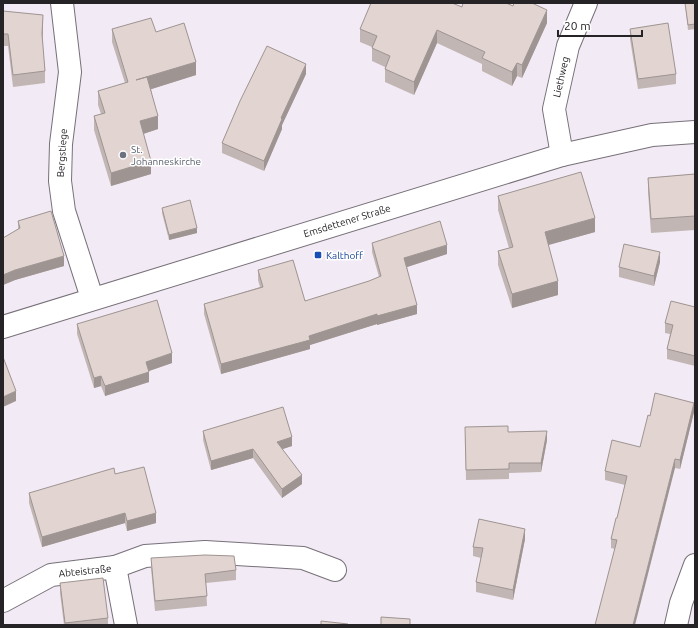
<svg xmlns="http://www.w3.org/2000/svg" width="698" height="628" font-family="Ubuntu,sans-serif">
<rect width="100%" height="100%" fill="#f2eaf4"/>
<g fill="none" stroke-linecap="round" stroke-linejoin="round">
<g stroke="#777079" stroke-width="24">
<g id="minor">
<path d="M 62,3 L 70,72 L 61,144 L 60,181 L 64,211 L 92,298"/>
<path d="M 562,155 L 554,109 L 568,46 L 586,3"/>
<path d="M 115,567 L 145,556 L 205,552 L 303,558 L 335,570"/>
<path d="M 3,601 L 51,575 L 115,567 L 126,625"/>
<path d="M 676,625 L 681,603 L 695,565"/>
</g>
</g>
<g stroke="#777079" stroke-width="24">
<path id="major" d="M 3,327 L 562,155 L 652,135 L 695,132"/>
</g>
<use href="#minor" stroke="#fff" stroke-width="22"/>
<use href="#major" stroke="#fff" stroke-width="22"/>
</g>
<g fill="#c2b6b4">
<path d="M 685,3 L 695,3 L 695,29 L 688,30 Z"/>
<path d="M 462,7 L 547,23 L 522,78 L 517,76 L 512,86 L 482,71 L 482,64 L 437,43 L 414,95 L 385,82 L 385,67 L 372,61 L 372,47 L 360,42 L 360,29 Z"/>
<path d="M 3,11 L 43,27 L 42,40 L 45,71 L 45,83 L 13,87 L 8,46 L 3,46 Z"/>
<path d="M 112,29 L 156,32 L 196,75 L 151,89 L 158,129 L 143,134 L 151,174 L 111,186 L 94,130 L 94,116 L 101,114 L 98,105 L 98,91 L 125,83 L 112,42 Z"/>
<path d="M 630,29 L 676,74 L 676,84 L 638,89 L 630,39 Z"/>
<path d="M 306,74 L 282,125 L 282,129 L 264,171 L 222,153 L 222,143 Z"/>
<path d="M 695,174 L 695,230 L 651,233 L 648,192 L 648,178 Z"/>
<path d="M 498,196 L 595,232 L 548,245 L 558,295 L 512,308 L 498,265 L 498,251 L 509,248 L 498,210 Z"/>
<path d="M 162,208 L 197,233 L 169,240 L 162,213 Z"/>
<path d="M 18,221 L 64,266 L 15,280 L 3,285 L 3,238 L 18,229 Z"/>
<path d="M 372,243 L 447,254 L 407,267 L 417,314 L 377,325 L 377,324 L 310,345 L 310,349 L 221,374 L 204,314 L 204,304 L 260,287 L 258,280 L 258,270 L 305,301 L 369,281 L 379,277 L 372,252 Z"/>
<path d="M 660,262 L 654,286 L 619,277 L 619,267 Z"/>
<path d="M 695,307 L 695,366 L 667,359 L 667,349 L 670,334 L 665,333 L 665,323 Z"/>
<path d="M 77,324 L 172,363 L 149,371 L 149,382 L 105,396 L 101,386 L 94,388 L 77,334 Z"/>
<path d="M 694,412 L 680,469 L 675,468 L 615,549 L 611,548 L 611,539 L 617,518 L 625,485 L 605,480 L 605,471 L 640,447 L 650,416 Z"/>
<path d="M 203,431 L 292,446 L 282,449 L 302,484 L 282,498 L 253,458 L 211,470 L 203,440 Z"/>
<path d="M 508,432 L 547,440 L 541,472 L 509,473 L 509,479 L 466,480 L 465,436 Z"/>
<path d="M 115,474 L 156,523 L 127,531 L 125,523 L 42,547 L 29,503 L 29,493 Z"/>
<path d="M 525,539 L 513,600 L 476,592 L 476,582 L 481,558 L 473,556 L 473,547 Z"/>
<path d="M 151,558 L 236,570 L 236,580 L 206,583 L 207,606 L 155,611 L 151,568 Z"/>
<path d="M 60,583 L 108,618 L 108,625 L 64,625 L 60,593 Z"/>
</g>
<g fill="#9e9492">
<path d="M 547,10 L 547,23 L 522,78 L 522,65 Z"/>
<path d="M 43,15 L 43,27 L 42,46 L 42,34 Z"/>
<path d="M 437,30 L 437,43 L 414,95 L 414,82 Z"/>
<path d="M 196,62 L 196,75 L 136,94 L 136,80 Z"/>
<path d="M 517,63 L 517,76 L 512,86 L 512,72 Z"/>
<path d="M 306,64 L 306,74 L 282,125 L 282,129 L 264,171 L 264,161 L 281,118 Z"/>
<path d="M 158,116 L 158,129 L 140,135 L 140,121 Z"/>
<path d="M 151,161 L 151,174 L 111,186 L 111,173 Z"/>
<path d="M 595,218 L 595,232 L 545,246 L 545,232 Z"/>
<path d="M 197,228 L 197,233 L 169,240 L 169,235 Z"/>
<path d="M 447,245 L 447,254 L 404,268 L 404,258 Z"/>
<path d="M 660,252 L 660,262 L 654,286 L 654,276 Z"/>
<path d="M 64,256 L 64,266 L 15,280 L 3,285 L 3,275 L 15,270 Z"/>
<path d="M 558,281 L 558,295 L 512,308 L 512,294 Z"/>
<path d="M 417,305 L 417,314 L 377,325 L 377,316 Z"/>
<path d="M 377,314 L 377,324 L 310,345 L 310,349 L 221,374 L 221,364 Z"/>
<path d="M 172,353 L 172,363 L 146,372 L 146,362 Z"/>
<path d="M 149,372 L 149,382 L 105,396 L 105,386 Z"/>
<path d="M 101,376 L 101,386 L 94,388 L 94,378 Z"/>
<path d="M 16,391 L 16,401 L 3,407 L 3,397 Z"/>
<path d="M 694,403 L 694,412 L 680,469 L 680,460 Z"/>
<path d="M 547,431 L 547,440 L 541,472 L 541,463 Z"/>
<path d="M 292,437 L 292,446 L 277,451 L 277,442 Z"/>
<path d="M 253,449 L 253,458 L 211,470 L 211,461 Z"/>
<path d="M 675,459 L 675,468 L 635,625 L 633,625 Z"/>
<path d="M 302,475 L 302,484 L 282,498 L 282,489 Z"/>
<path d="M 125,513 L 125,523 L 42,547 L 42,537 Z"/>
<path d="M 156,513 L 156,523 L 127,531 L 127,521 Z"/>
<path d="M 525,529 L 525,539 L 513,600 L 513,590 Z"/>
</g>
<g fill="#e2d4d1" stroke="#9e9492">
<path d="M 371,3 L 452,3 L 462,7 L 463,3 L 506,3 L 513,6 L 514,3 L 532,3 L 547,10 L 522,65 L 517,63 L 512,72 L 482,58 L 485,52 L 437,30 L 414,82 L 385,69 L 390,56 L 372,48 L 377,36 L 360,29 Z"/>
<path d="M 685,3 L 695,3 L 695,24 L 688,25 Z"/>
<path d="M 3,11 L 43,15 L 42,34 L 45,71 L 13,75 L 8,34 L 3,34 Z"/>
<path d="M 151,18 L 156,32 L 184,23 L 196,62 L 136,80 L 147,77 L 158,116 L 140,121 L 151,161 L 111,173 L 94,116 L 105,113 L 98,91 L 128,82 L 112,29 Z"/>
<path d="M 668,23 L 676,74 L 638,79 L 630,29 Z"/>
<path d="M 267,46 L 306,64 L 281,118 L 282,119 L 264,161 L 222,143 L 240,101 Z"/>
<path d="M 581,172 L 595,218 L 545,232 L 558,281 L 512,294 L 498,251 L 513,247 L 498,196 Z"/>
<path d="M 695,174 L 695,216 L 651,219 L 648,178 Z"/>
<path d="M 190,200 L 197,228 L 169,235 L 162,208 Z"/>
<path d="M 51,211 L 64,256 L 15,270 L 3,275 L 3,238 L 20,228 L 18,221 Z"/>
<path d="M 440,221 L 447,245 L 404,258 L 417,305 L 377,316 L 377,314 L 309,336 L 310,340 L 221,364 L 204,304 L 263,287 L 258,270 L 293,260 L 305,301 L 369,281 L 381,276 L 372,243 Z"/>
<path d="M 624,244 L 660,252 L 654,276 L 619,267 Z"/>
<path d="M 157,300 L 172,353 L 146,362 L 149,372 L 105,386 L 101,376 L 94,378 L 77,324 Z"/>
<path d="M 671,301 L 695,307 L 695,356 L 667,349 L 673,325 L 665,323 Z"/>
<path d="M 3,357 L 16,391 L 3,397 Z"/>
<path d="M 655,393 L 694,403 L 680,460 L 675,459 L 633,625 L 595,625 L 617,540 L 611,539 L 616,518 L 617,518 L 627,476 L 605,471 L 612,440 L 640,447 L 648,415 L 650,416 Z"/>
<path d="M 283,407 L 292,437 L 277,442 L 302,475 L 282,489 L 253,449 L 211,461 L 203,431 Z"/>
<path d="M 508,426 L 508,432 L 547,431 L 541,463 L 509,463 L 509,469 L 466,470 L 465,427 Z"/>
<path d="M 144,467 L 156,513 L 127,521 L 125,513 L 42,537 L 29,493 L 114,468 L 115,474 Z"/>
<path d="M 479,519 L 525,529 L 513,590 L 476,582 L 483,548 L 473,547 Z"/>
<path d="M 205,555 L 234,556 L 236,570 L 205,574 L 207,596 L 155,601 L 151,558 Z"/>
<path d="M 103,578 L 108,618 L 65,623 L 60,583 Z"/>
<path d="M 381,617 L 410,619 L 410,625 L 381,625 Z"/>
<path d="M 321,621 L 348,624 L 348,625 L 321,625 Z"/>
</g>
<circle fill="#6b7280" stroke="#fff" stroke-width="1.5" cx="123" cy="155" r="4"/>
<rect fill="#1a4fb4" stroke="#fff" stroke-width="1.5" x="314" y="251" width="8" height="8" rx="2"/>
<g text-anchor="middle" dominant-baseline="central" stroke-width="3" stroke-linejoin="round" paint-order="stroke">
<g font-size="10" fill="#262327" stroke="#fff">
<text transform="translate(561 77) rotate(-77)">Liethweg</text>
<text transform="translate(62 153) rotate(-86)">Bergstiege</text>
<text transform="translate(347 221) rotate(-17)">Emsdettener Straße</text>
<text transform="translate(85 571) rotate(-6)">Abteistraße</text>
</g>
<g font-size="10" fill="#5b616d" stroke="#fff" text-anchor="start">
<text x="131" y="149">St.<tspan x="131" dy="12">Johanneskirche</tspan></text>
</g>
<g font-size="10" fill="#164399" stroke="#fff" text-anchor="start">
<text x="326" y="255">Kalthoff</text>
</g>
</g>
<rect width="698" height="628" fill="none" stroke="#262327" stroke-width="8"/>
<path d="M558 30v6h84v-6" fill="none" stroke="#262327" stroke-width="2"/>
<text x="564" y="30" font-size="12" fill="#262327" stroke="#ffffff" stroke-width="3" paint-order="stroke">20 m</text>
</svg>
